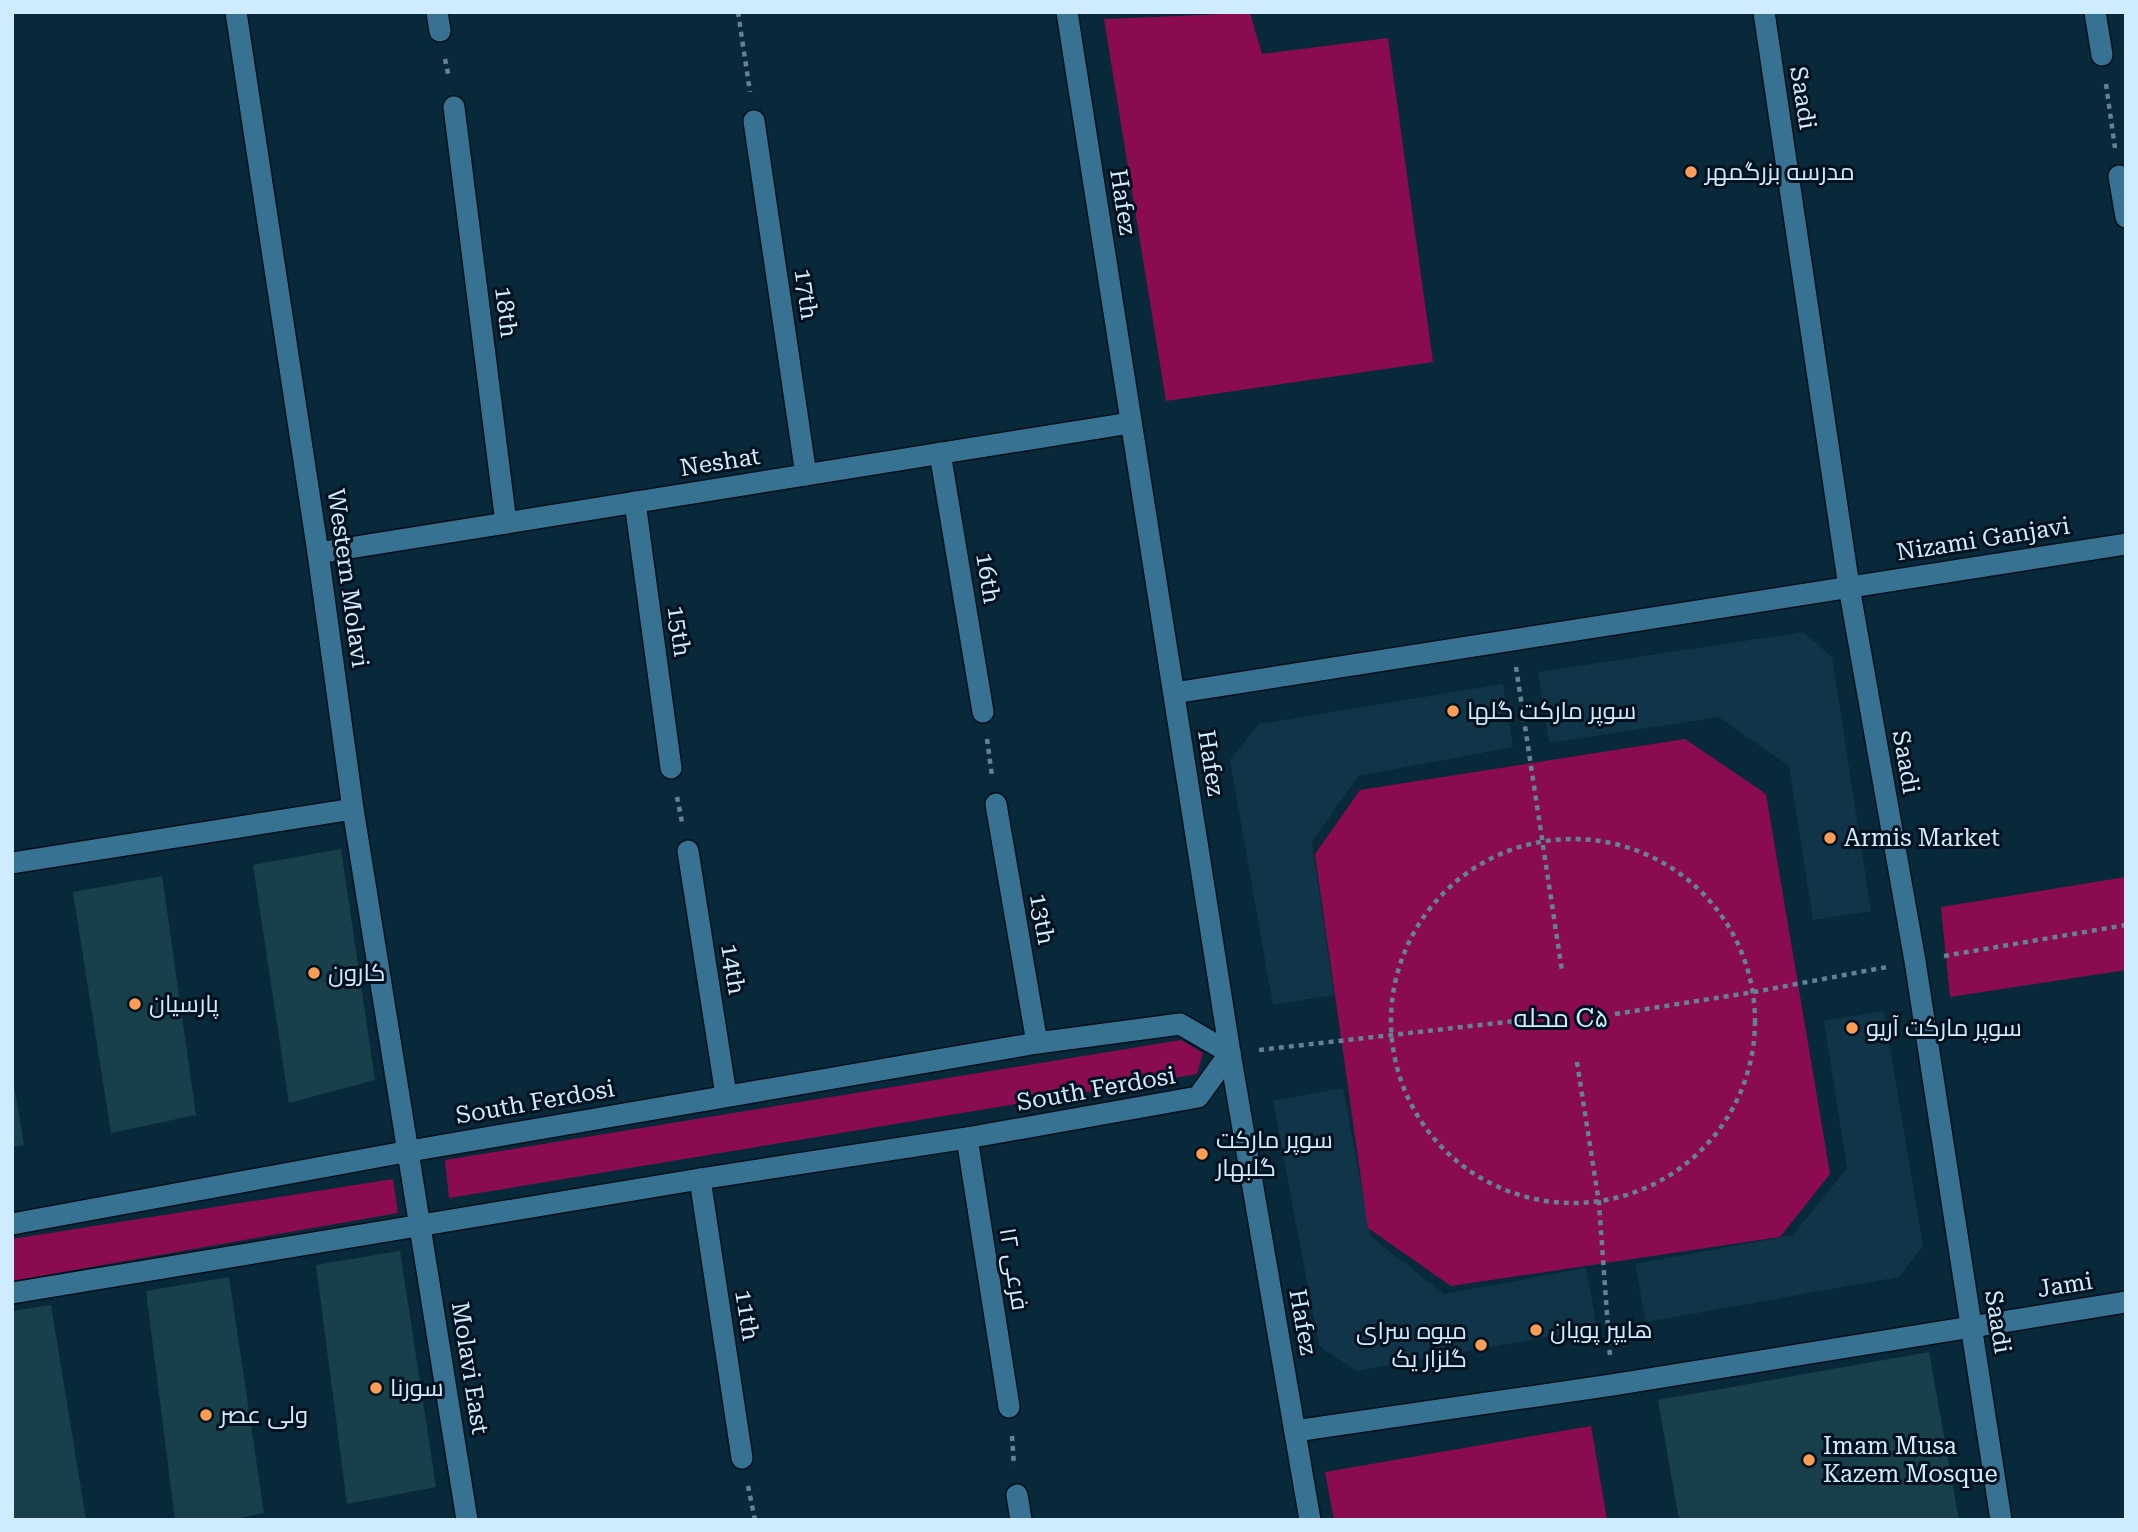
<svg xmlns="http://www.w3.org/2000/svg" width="2138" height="1532" font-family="'Roboto Serif',Cairo,serif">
<rect width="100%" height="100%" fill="#082939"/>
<g fill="#103549">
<path d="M 1803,632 L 1832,657 L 1871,911 L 1813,920 L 1789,766 L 1719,717 L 1549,743 L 1538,672 Z"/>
<path d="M 1503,684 L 1513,747 L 1358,776 L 1312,842 L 1334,995 L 1273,1005 L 1230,760 L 1259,724 Z"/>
<path d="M 1884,1011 L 1923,1246 L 1899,1277 L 1646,1322 L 1635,1264 L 1793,1235 L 1847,1168 L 1824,1021 Z"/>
<path d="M 1343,1088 L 1371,1237 L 1444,1294 L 1586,1268 L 1597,1328 L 1356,1371 L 1319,1346 L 1273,1101 Z"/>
</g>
<g fill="#8b0b51">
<path d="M 1250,13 L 1262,54 L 1388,38 L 1433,362 L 1166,401 L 1104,19 Z"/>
<path d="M 1685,739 L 1766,794 L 1830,1174 L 1780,1237 L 1451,1286 L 1368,1228 L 1315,854 L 1360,790 Z"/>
<path d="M 2126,877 L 2126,970 L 1950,997 L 1941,907 Z"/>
<path d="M 1181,1040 L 1203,1053 L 1197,1074 L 449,1198 L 445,1160 Z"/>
<path d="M 393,1179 L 398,1213 L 12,1281 L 12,1239 Z"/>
<path d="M 1591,1426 L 1607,1520 L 1334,1520 L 1325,1472 Z"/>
</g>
<g fill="#17404a">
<path d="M 341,849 L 375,1080 L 289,1103 L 253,865 Z"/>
<path d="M 162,876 L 196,1115 L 111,1133 L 73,892 Z"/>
<path d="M 12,1074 L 24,1145 L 12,1147 Z"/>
<path d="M 400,1251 L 436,1487 L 347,1504 L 316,1265 Z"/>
<path d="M 229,1277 L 264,1513 L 231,1520 L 175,1520 L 146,1291 Z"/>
<path d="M 51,1305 L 86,1520 L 12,1520 L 12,1311 Z"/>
<path d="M 1929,1352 L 1959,1520 L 1679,1520 L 1658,1400 Z"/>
</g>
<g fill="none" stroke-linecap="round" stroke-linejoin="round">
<g stroke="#01101a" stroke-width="24">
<g id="minor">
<path d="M 236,12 L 318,553 L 353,809 L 467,1520"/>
<path d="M 437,12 L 440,31"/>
<path d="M 1067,12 L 1230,1053 L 1310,1520"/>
<path d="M 1764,12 L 1849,587 L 1915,961 L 2001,1520"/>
<path d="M 2095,12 L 2102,55"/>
<path d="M 454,107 L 506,523"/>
<path d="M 754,121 L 806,475"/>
<path d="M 2119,176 L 2126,217"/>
<path d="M 940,453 L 983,712"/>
<path d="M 635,502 L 671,768"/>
<path d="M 318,553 L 1130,423"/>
<path d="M 1174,693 L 2126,544"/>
<path d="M 996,804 L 1037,1043"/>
<path d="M 688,851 L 726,1095"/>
<path d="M 12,863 L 353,809"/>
<path d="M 967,1138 L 1009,1407"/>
<path d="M 700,1179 L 742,1458"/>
<path d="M 12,1224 L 410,1151 L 1037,1043 L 1180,1024 L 1230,1053"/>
<path d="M 12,1293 L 700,1179 L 967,1138 L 1198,1097 L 1230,1053"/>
<path d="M 1295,1431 L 1612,1385 L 2126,1302"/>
<path d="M 1017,1495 L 1021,1520"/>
</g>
</g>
<g stroke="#638293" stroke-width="4.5" stroke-dasharray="5 5" stroke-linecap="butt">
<path d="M 738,12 L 750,92"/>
<path d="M 445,59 L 449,78"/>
<path d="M 2106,84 L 2115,148"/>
<path d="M 1516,667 L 1562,971"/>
<path d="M 987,739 L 992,776"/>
<path d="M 677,797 L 682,822"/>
<circle cx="1573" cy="1021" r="182"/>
<path d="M 1944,956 L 2126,925"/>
<path d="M 1615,1014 L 1754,992 L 1887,967"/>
<path d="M 1259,1050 L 1524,1020"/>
<path d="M 1577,1062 L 1599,1203 L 1610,1356"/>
<path d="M 1012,1436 L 1014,1466"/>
<path d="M 748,1486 L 755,1520"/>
</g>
<use href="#minor" stroke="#387293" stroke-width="21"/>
</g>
<g fill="#fd9d55" stroke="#00111d" stroke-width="2.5">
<circle cx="1691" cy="172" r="7"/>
<circle cx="1453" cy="711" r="7"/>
<circle cx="1830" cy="838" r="7"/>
<circle cx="314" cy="973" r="7"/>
<circle cx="135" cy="1004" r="7"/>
<circle cx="1852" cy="1028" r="7"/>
<circle cx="1202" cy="1154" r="7"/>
<circle cx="1536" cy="1330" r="7"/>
<circle cx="1481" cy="1345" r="7"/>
<circle cx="376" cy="1388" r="7"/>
<circle cx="206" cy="1415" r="7"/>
<circle cx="1809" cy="1460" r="7"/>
</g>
<g text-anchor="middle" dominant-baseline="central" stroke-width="6" stroke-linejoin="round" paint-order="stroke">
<g font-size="24" fill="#cfecff" stroke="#00111d">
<text transform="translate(1803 98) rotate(81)">Saadi</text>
<text transform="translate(1123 202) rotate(81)">Hafez</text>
<text transform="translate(806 294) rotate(82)">17th</text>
<text transform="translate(506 312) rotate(83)">18th</text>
<text transform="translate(720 462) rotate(-9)">Neshat</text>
<text transform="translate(1983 539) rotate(-9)">Nizami Ganjavi</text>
<text transform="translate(348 578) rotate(82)">Western Molavi</text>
<text transform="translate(988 578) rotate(81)">16th</text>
<text transform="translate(679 631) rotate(82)">15th</text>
<text transform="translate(1906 762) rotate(80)">Saadi</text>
<text transform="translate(1211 763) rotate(81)">Hafez</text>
<text transform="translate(1042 919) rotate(80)">13th</text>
<text transform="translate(733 969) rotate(81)">14th</text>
<text transform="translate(1096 1089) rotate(-10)">South Ferdosi</text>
<text transform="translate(535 1102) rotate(-10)">South Ferdosi</text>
<text transform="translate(1014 1269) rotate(81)">فرعی ۱۲</text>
<text transform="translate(2065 1285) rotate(-9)">Jami</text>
<text transform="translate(747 1315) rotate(81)">11th</text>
<text transform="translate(1303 1322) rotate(80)">Hafez</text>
<text transform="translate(1998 1322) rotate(81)">Saadi</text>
<text transform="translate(470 1368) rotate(81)">Molavi East</text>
</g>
<g font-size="24" fill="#cfecff" stroke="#00111d" text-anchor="start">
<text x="1705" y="172">مدرسه بزرگمهر</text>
<text x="1467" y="711">سوپر مارکت گلها</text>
<text x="1844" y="838">Armis Market</text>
<text x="328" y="973">کارون</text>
<text x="149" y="1004">پارسیان</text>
<text x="1866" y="1028">سوپر مارکت آریو</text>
<text x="1216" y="1140">سوپر مارکت<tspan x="1216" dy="28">گلبهار</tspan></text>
<text x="1550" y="1330">هایپر پویان</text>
<text x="1467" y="1331" text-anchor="end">میوه سرای<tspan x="1467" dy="28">گلزار یک</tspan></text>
<text x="390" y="1388">سورنا</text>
<text x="220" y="1415">ولی عصر</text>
<text x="1823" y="1446">Imam Musa<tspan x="1823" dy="28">Kazem Mosque</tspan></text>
</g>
<g font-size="26" fill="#cfecff" stroke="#00111d">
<text x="1561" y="1018">محله C۵</text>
</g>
</g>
<rect width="2138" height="1532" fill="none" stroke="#cfecff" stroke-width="28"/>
</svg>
